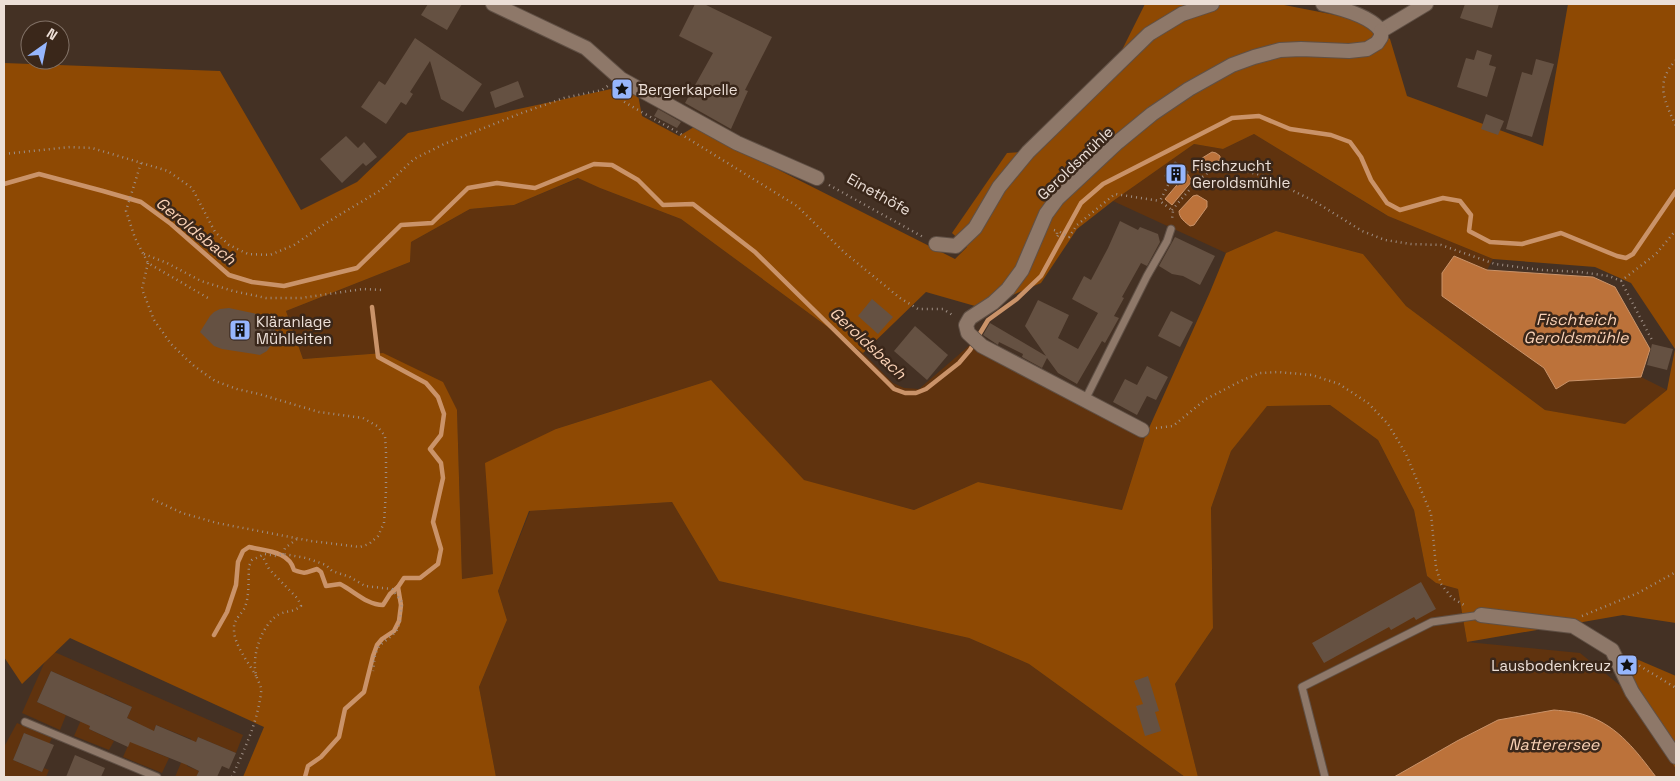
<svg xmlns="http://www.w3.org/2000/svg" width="1680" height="781" font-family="'Space Grotesk',sans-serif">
<rect width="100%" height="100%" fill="#443124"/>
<g fill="#60330e">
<path d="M 1254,134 L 1386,215 L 1493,259 L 1487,270 L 1453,256 L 1442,296 L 1544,368 L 1556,389 L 1568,381 L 1641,377 L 1667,390 L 1625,425 L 1545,410 L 1406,306 L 1363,254 L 1276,231 L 1226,253 L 1113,201 L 1194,144 L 1223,149 Z"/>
<path d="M 579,178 L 600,188 L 681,219 L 863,353 L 893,383 L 904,388 L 919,389 L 970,345 L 1145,437 L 1122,510 L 978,482 L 914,510 L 803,480 L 711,380 L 556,429 L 493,574 L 462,579 L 457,410 L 383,353 L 303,359 L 286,311 L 410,262 L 411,242 L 470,209 L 514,205 Z"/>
<path d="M 1330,405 L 1378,440 L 1414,510 L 1427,576 L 1436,583 L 1458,589 L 1467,642 L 1580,653 L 1622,687 L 1676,769 L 1676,777 L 1198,777 L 1175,684 L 1213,628 L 1211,508 L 1231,451 L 1266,406 Z"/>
<path d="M 672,502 L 719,581 L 969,638 L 1029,664 L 1185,777 L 496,777 L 479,687 L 507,620 L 498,591 L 530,511 Z"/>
<path d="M 50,650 L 243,735 L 236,753 L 198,737 L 187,766 L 199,771 L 197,776 L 199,777 L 175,777 L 191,739 L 156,725 L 147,749 L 169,758 L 162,773 L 123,757 L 138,723 L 127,718 L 132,707 L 105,694 L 89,729 L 114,741 L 109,750 L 74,736 L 94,690 L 51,671 L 37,702 L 66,715 L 60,730 L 22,713 Z"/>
<path d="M 17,723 L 52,738 L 49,744 L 24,733 L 13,760 L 42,772 L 44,768 L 49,770 L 46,777 L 4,777 L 4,747 Z"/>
</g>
<g fill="#8e4903" fill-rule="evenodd">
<path d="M 1145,4 L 1193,4 L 1194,5 L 1279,4 L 1366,21 L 1390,39 L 1407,96 L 1543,146 L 1568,4 L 1676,4 L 1676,623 L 1623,615 L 1467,642 L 1458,589 L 1436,583 L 1427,576 L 1414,510 L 1378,440 L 1330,405 L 1267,406 L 1231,451 L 1211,508 L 1213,628 L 1175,684 L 1198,777 L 1185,777 L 1029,664 L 969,638 L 719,581 L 672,502 L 529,511 L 498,591 L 507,620 L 479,687 L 496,777 L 243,777 L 264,727 L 70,638 L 22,684 L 4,657 L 4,63 L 220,71 L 301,210 L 357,182 L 408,133 L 625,86 L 638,95 L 642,116 L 679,136 L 694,127 L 955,259 L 967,247 L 952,233 L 1007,153 L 1021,152 L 1116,62 ZM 1254,134 L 1388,216 L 1493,259 L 1595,267 L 1631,283 L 1675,349 L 1667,390 L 1625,424 L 1545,410 L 1406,306 L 1363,254 L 1276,231 L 1226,253 L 1210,292 L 1145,437 L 1122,510 L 978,482 L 914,510 L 804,480 L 711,380 L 556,429 L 485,463 L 493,574 L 462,579 L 457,410 L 443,382 L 383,353 L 303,359 L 286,311 L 410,262 L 411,242 L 470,209 L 514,205 L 578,178 L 600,188 L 681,219 L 863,353 L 926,292 L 982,308 L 1041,283 L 1077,229 L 1113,201 L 1194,144 L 1223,149 Z"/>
<path d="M 1634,658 L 1676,676 L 1676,769 L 1622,687 Z"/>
</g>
<g fill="#bc723a" stroke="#ca9369">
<path d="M 1212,152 L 1216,153 L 1220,156 L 1220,160 L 1203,170 L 1198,170 L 1194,165 L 1194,163 Z"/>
<path d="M 1187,173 L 1192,181 L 1172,205 L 1165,199 Z"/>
<path d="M 1197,195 L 1207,201 L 1207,207 L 1194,225 L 1190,226 C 1185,222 1179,218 1179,211 L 1193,196 Z"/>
<path d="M 1454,256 L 1487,270 L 1593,277 L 1615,287 L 1650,349 L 1641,377 L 1569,381 L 1556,389 L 1544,368 L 1442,296 L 1442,273 Z"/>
<path d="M 1554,710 C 1565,711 1578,712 1588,716 C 1619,727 1637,752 1656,777 L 1394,777 L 1457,741 L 1498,720 Z"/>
</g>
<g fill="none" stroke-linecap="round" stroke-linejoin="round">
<g stroke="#ca9369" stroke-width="4.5">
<path d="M 4,184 L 39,174 L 103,191 L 141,202 L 171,224 L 229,275 L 252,282 L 284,286 L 357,268 L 401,225 L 432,223 L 468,188 L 497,183 L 535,188 L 594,164 L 612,165 L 638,180 L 663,205 L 693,204 L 755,252 L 886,381 L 894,389 L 905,393 L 916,393 L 926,389 L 959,363 L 970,350 L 988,320 L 1017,299 L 1041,276 L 1081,203 L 1103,184 L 1232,118 L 1259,116 L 1290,129 L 1331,135 L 1350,142 L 1361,157 L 1371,180 L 1387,203 L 1400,210 L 1443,198 L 1460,201 L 1471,215 L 1469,231 L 1490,242 L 1522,244 L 1561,233 L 1617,256 L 1626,258 L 1633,254 L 1676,191"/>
<path d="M 214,635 L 227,612 L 236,585 L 238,562 L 243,551 L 249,547 C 266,551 289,551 294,570 C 307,575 306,572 317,569 L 321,572 L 326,586 L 340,584 C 354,591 367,605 383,605 L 390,594 L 398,587"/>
<path d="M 305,777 L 308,766 L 321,757 L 339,737 L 345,709 L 364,692 L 373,656 L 377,645 L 382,639 L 394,631 L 399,621 L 401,605 L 398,587 L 404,578 L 420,578 L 438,564 L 441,549 L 433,522 L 443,478 L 441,463 L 430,449 L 441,435 L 444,414 L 438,397 L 426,383 L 378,357 L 372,307"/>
</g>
</g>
<g fill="#655142">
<path d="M 428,4 L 462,4 L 447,30 L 421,15 Z"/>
<path d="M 695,4 L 704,4 L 772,37 L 745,90 L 748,91 L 731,129 L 685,103 L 713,53 L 679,36 Z"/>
<path d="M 1465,4 L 1499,4 L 1492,28 L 1460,18 Z"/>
<path d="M 415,38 L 482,84 L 463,112 L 441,99 L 430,61 L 410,92 L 413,94 L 406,105 L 401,102 L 386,124 L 361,107 L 379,81 L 385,85 Z"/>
<path d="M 1477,50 L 1492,55 L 1489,65 L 1496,67 L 1487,97 L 1457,87 L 1466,58 L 1474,60 Z"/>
<path d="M 1536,59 L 1554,64 L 1532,137 L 1506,129 L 1522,72 L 1532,75 Z"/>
<path d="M 518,81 L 524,97 L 495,108 L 490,92 Z"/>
<path d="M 658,109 L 681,122 L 677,128 L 654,116 Z"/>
<path d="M 1486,114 L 1504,121 L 1498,135 L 1481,129 Z"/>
<path d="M 346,136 L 358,148 L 364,142 L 377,157 L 366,166 L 363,163 L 342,183 L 320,159 Z"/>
<path d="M 1175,161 L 1189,172 L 1178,186 L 1164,176 Z"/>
<path d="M 1120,221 L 1138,230 L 1140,227 L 1158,234 L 1160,242 L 1147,266 L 1141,263 L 1122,297 L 1124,298 L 1114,316 L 1119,318 L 1105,343 L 1102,341 L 1077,384 L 1058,373 L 1047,358 L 1042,368 L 1022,357 L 1023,354 L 999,342 L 998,345 L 983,335 L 990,323 L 1046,356 L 1025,326 L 1038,300 L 1069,315 L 1058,338 L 1078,349 L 1098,313 L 1072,299 L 1084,276 L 1091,280 L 1108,248 Z"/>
<path d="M 1175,237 L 1215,256 L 1200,285 L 1183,276 L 1172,274 L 1159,266 Z"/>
<path d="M 872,299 L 893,317 L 878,334 L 858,316 Z"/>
<path d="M 229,308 L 266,316 L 272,321 L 275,329 L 276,338 L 267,351 L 260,355 L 222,349 L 214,346 L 200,332 L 210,316 L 214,312 L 220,309 Z"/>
<path d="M 1171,311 L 1193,322 L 1180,347 L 1158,336 Z"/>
<path d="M 915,326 L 948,355 L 927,380 L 894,351 Z"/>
<path d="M 1652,344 L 1673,349 L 1667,370 L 1647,365 Z"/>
<path d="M 1147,366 L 1168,377 L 1156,400 L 1147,396 L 1137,415 L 1113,402 L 1125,379 L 1137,385 Z"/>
<path d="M 1421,582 L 1436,609 L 1416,620 L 1414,617 L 1391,630 L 1389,627 L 1324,663 L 1312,643 Z"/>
<path d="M 51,671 L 132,707 L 127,718 L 154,731 L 156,725 L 196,742 L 198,737 L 236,753 L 229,769 L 222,766 L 217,777 L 196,777 L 199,771 L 187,765 L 130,742 L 128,747 L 89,729 L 90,726 L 37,702 Z"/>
<path d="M 1148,676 L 1159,711 L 1155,712 L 1161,731 L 1145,736 L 1136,706 L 1143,704 L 1134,681 Z"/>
<path d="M 24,733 L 54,745 L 42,772 L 13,760 Z"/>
<path d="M 75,755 L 105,768 L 101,777 L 66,777 Z"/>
</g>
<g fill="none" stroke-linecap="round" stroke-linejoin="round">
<g stroke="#605045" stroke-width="9">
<g id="service">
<path d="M 1085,400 L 1147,276 L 1167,241 L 1171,229"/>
<path d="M 25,722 L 157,777"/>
<path d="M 1325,777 L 1302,687 L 1432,622 L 1481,615"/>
</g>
</g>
<g stroke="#605045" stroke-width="16">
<g id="minor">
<path d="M 493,4 L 586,48 L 621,79 L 737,143 L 817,178"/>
<path d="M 1323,4 C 1340,8 1371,16 1381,31 L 1426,4"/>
<path d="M 936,244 L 956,246 L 975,228 L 999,187 L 1028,152 L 1149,34 L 1182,14 L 1212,4"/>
<path d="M 1142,430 L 982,346 L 968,333 L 966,325 L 970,318 L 993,303 L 1008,289 L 1022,270 L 1046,214 L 1057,199 L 1118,142 L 1152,114 L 1189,89 L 1232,65 L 1254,57 L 1280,50 L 1301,49 L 1349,51 L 1367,49 L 1377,43 L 1381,37 L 1381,31"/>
<path d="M 1481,615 L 1573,626 L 1612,650 L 1632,692 L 1676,757"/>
</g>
</g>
<g stroke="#9e8e84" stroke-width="2.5" stroke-dasharray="1 4" stroke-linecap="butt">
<path d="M 1676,60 C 1654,83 1665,102 1676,126"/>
<path d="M 618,94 L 623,101 L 631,106 L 679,133 L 797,206 L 845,253 L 900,298 L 918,309 L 943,309 L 954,316"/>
<path d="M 4,154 L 70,147 L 92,148 L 168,171 L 192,188 L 215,232 L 229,245 L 248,254 L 270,255 L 294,245 L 326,223 L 381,190 L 414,159 L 444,144 L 519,114 L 564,98 L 602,90 L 609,85"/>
<path d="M 141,163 L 126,211 L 135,238 L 148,263 L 208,298"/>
<path d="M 829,185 L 925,238"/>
<path d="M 1168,185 L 1160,201 L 1173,211 L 1172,219"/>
<path d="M 1172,210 L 1197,181 L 1218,165 L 1261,175 L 1314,201 L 1362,231 L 1385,240 L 1411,244 L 1441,245 L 1495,264 L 1541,270 L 1580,272 L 1609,276 L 1621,281 L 1653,342"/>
<path d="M 1054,230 L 1057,231 L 1057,237 L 1060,232 L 1069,237 L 1077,225 L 1115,194 L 1160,201"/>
<path d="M 144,254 L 167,263 L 201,281 L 233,291 L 266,298 L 301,298 L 363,289 L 383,290"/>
<path d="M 148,263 L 142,289 L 154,320 L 171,344 L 194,366 L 215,381 L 237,389 L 259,394 L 319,412 L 363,418 L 377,426 L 385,436 L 386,451 L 386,491 L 384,523 L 378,536 L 369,544 L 360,547 L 311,541 L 217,523 L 182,513 L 150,498"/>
<path d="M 1621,281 L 1656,254 L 1676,230"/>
<path d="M 1156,428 L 1173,426 L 1206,399 L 1243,380 L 1260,373 L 1278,372 L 1312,375 L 1339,384 L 1368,403 L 1388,424 L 1406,454 L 1431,514 L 1436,567 L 1441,584 L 1452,598 L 1466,606"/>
<path d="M 283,554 L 285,548 L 297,539"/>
<path d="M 1582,616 L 1638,593 L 1676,572"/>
<path d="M 1635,663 L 1676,688"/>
<path d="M 256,676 C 249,663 234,645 234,630 C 233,620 240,616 244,609 C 250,597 248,579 249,566 L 252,560 L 265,554 L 276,556 L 283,554 L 289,555 L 306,558 L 326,565 L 332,571 L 350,577 L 365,586 L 392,589 L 402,602 L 400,621 L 398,628 L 396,632 L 379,646 L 375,655 L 373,671"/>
<path d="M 232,777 C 244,750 257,724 261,693 C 262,686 258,682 256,675 C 252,658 259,634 271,621 C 282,608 290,615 301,606 L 298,599 L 269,569 L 262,555"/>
</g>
<use href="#service" stroke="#8e7869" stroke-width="7"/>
<use href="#minor" stroke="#8e7869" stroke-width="14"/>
</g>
<defs>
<g id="sight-square" transform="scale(1.125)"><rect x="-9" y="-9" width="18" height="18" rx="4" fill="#96b6fd" stroke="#3a271a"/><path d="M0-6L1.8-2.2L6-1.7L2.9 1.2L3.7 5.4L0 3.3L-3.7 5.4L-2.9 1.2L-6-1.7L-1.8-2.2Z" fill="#111"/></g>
<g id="building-square" transform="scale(1.125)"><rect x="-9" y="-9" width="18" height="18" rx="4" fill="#96b6fd" stroke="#3a271a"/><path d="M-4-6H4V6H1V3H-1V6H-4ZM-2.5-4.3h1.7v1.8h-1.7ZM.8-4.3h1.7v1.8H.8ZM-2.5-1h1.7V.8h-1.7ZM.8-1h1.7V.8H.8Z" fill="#111"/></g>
</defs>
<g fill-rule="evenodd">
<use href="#sight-square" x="622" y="89"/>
<use href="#building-square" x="1176" y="174"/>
<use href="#building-square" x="240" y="330"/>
<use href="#sight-square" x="1627" y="665"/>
</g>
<g text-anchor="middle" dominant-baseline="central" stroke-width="5" stroke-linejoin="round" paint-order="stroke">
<g font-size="15" fill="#ecdfd7" stroke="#3a271a" text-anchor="start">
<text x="638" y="89">Bergerkapelle</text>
<text x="1192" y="165">Fischzucht<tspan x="1192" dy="17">Geroldsmühle</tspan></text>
<text x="256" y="321">Kläranlage<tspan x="256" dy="17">Mühlleiten</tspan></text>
<text x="1611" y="665" text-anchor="end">Lausbodenkreuz</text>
</g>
<g font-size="15" fill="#ecdfd7" stroke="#3a271a">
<text transform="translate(1075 163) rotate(-44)">Geroldsmühle</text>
<text transform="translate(879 194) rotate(29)">Einethöfe</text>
</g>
<g font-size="16" font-style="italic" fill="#f9d1b5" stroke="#3a271a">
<text transform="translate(196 231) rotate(39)">Geroldsbach</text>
<text x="1576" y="319">Fischteich<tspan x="1576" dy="18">Geroldsmühle</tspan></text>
<text transform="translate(868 343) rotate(43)">Geroldsbach</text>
<text x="1554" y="744">Natterersee</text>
</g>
</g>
<rect width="1680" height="781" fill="none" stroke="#ecdfd7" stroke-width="10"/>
<g transform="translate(45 45) rotate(33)"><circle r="24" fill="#3a271a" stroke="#817166"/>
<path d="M0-4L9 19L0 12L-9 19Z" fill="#96b6fd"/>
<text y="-8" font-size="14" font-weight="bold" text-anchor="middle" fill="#ecdfd7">N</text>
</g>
</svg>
